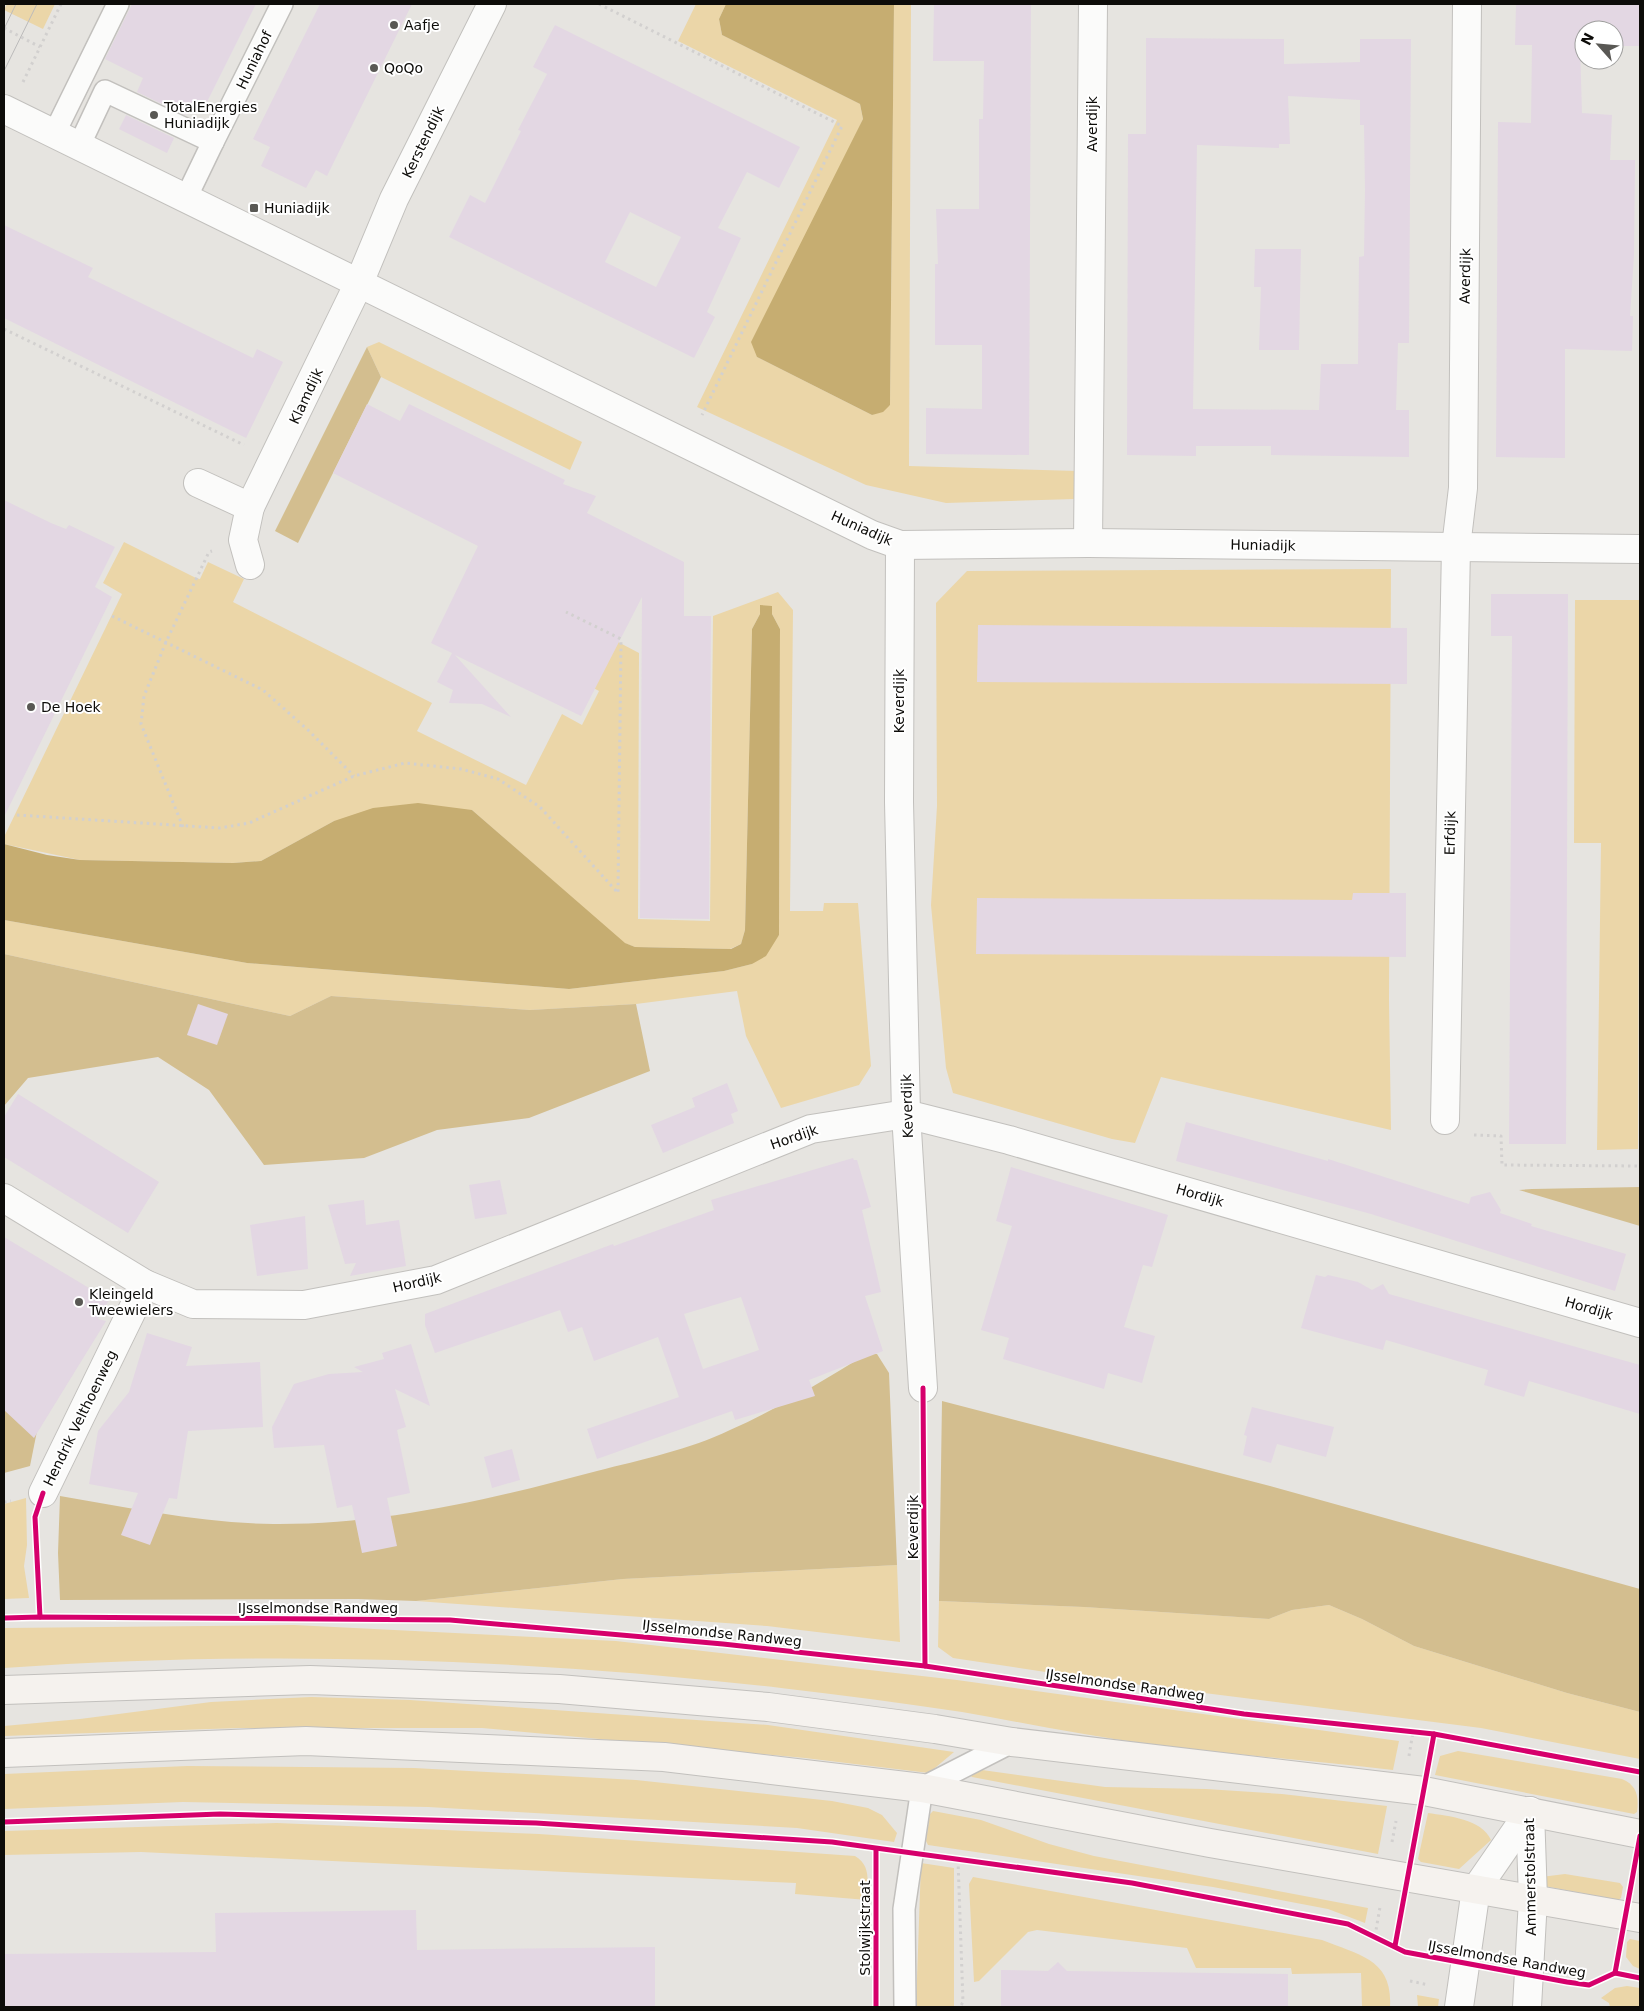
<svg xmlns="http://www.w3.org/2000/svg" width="1644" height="2011" font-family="'DejaVu Sans',sans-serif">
<rect width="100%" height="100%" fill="#e6e4e0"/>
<g fill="#ebd6a8">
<path d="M 7,4 L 55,4 L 43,29 L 4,10 Z"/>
<path d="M 696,4 L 726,4 L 719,19 L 722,35 L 860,104 L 863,119 L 757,357 L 872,415 L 890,405 L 894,4 L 911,4 L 909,466 L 1078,471 L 1075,499 L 946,503 L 866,485 L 697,407 L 837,120 L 678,41 Z"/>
<path d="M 379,342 L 582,442 L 570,470 L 381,377 L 367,347 Z"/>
<path d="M 124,542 L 196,578 L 200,579 L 208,562 L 244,579 L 233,602 L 432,703 L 417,731 L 526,785 L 562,714 L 582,725 L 599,691 L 560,670 L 582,623 L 639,653 L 638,919 L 710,921 L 713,616 L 778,592 L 793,610 L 790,911 L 823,911 L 824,903 L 858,903 L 871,1066 L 859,1085 L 781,1108 L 746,1036 L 737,991 L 636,1004 L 530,1010 L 331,996 L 290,1016 L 4,954 L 4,920 L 247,963 L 569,989 L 724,971 L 752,964 L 779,935 L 780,629 L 772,614 L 772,606 L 760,614 L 752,629 L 745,930 L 741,944 L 730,949 L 635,947 L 624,943 L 472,810 L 334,821 L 261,861 L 233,863 L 80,860 L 4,844 L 4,837 L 122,594 L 103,583 Z"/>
<path d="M 1391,569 L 1389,1000 L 1391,1130 L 1161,1077 L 1135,1143 L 1112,1139 L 953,1093 L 946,1068 L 931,905 L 937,806 L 936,603 L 967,571 Z"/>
<path d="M 1575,600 L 1640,600 L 1638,1149 L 1597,1150 L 1601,843 L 1574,843 Z"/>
<path d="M 26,1498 L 27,1545 L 24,1566 L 29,1598 L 4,1599 L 4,1504 Z"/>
<path d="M 897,1565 L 900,1642 L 767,1626 L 416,1601 L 623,1579 Z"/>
<path d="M 939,1601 L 1084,1607 L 1269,1619 L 1292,1610 L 1329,1605 L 1362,1619 L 1414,1646 L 1567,1693 L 1640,1712 L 1640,1759 L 1481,1728 L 1085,1678 L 953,1658 L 938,1647 Z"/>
<path d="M 294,1625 L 616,1641 L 957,1680 L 1399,1741 L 1393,1770 C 1312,1760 1230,1755 1149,1744 C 1087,1736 1025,1723 962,1712 C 902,1703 842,1695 781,1688 C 524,1658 262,1650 4,1668 L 4,1628 Z"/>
<path d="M 311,1697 L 410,1700 L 768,1725 L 954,1752 L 929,1773 L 805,1758 L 482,1728 L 239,1728 L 4,1736 L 4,1726 L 80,1719 L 211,1702 Z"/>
<path d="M 1458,1751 L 1622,1779 C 1637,1785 1639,1797 1637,1812 L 1634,1814 L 1435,1775 L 1440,1756 Z"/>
<path d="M 187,1766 L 414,1768 L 636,1780 L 832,1801 L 868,1808 L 882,1815 L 897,1833 L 894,1842 L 797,1828 L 428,1807 L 183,1802 L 4,1809 L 4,1774 Z"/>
<path d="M 982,1770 L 1105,1787 L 1206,1789 L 1282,1794 L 1387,1806 L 1378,1854 L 972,1777 L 970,1775 L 972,1772 Z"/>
<path d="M 933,1811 L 981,1820 L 1049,1844 L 1094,1856 L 1368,1908 L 1365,1923 L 1328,1909 L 1213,1887 L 928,1845 L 926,1841 L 930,1814 Z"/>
<path d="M 1428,1813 C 1448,1816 1482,1819 1491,1840 L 1459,1869 L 1421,1862 L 1418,1859 Z"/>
<path d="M 277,1823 L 539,1834 L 855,1856 C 872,1866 867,1883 867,1900 L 795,1894 L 796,1883 L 141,1852 L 4,1855 L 4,1831 Z"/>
<path d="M 921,1863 L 954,1868 L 954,2007 L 916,2007 Z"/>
<path d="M 1565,1874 L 1620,1883 L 1623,1887 L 1621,1898 L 1618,1900 L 1539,1885 L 1541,1877 Z"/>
<path d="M 973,1877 L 1322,1940 C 1359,1955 1393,1959 1390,2007 L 1362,2007 L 1361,1973 L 1292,1974 L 1291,1968 L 1196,1968 L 1187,1948 L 1037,1930 L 1028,1932 L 979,1981 L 974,1982 L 969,1884 Z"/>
<path d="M 1630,1939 L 1640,1941 L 1640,1969 L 1633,1966 L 1626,1957 L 1627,1942 Z"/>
<path d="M 1627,1986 L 1640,1988 L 1640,2007 L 1610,2007 L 1609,2003 L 1601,1998 L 1615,1988 Z"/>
<path d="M 1417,1995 L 1439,1999 L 1438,2007 L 1418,2007 Z"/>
</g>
<g fill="#d3be8f">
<path d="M 367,347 L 381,377 L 298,543 L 275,531 Z"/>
<path d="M 4,954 L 290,1016 L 331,996 L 530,1010 L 636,1004 L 650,1071 L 529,1118 L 437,1130 L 364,1158 L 264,1165 L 209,1090 L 158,1057 L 28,1078 L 4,1106 Z"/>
<path d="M 1640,1187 L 1640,1226 L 1519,1190 L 1532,1189 Z"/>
<path d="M 867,1354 L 877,1354 L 889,1373 L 897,1565 L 623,1579 L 416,1601 L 358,1599 L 60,1600 L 58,1553 L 60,1496 C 130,1508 201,1523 273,1524 C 383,1525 492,1499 597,1471 C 640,1460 691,1449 730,1430 C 778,1409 822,1381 867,1354 Z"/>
<path d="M 942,1401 L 1270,1486 L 1640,1589 L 1640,1712 L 1567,1693 L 1414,1646 L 1362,1619 L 1329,1605 L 1292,1610 L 1269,1619 L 1084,1607 L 939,1601 Z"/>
<path d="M 4,1407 L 37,1431 L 30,1466 L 4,1473 Z"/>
</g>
<g fill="#c6ad71">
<path d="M 726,4 L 894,4 L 890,405 L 883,412 L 872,415 L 757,357 L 751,342 L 863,119 L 860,104 L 722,35 L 719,19 Z"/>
<path d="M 760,605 L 772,606 L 772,614 L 780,629 L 779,935 L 766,956 L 752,964 L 724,971 L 569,989 L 247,963 L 4,920 L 4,844 L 47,855 L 80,860 L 233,863 L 261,861 L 334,821 L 373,808 L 418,803 L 472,810 L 625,943 L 635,947 L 731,949 L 741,944 L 745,930 L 752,629 L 760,614 Z"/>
</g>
<g fill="#e3d7e3" fill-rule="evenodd">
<path d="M 132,4 L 256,4 L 204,108 L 192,102 L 185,115 L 137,92 L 143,78 L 105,59 Z"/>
<path d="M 320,4 L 412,4 L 327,176 L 316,170 L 306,188 L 261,166 L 270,147 L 253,139 Z"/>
<path d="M 934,4 L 1031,4 L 1029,455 L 926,454 L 926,408 L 982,409 L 982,345 L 935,345 L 935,264 L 938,264 L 936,209 L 979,209 L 979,119 L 983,119 L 984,61 L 933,61 Z"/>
<path d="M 1516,4 L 1640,4 L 1640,46 L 1614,46 L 1614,30 L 1584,30 L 1584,46 L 1580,46 L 1582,113 L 1612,115 L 1610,160 L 1635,160 L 1634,255 L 1630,316 L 1633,316 L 1632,351 L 1565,349 L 1565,458 L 1496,457 L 1498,122 L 1531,123 L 1532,45 L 1515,45 Z"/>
<path d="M 555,25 L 800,147 L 779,188 L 747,172 L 718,228 L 741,238 L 707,312 L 715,317 L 694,358 L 449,237 L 470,195 L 485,203 L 521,131 L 518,130 L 547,74 L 533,67 ZM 630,212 L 681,237 L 656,287 L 605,262 Z"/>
<path d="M 1146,38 L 1284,39 L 1284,64 L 1360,62 L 1360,39 L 1411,39 L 1409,343 L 1398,343 L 1396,410 L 1409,410 L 1409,457 L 1271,455 L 1271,446 L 1196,446 L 1196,456 L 1127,455 L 1128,134 L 1146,134 ZM 1288,96 L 1360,100 L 1360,125 L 1364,125 L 1365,190 L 1364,256 L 1359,257 L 1358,364 L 1321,364 L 1319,410 L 1193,409 L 1197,145 L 1279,148 L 1279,144 L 1290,144 Z"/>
<path d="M 126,115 L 174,138 L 167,153 L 119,129 Z"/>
<path d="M 4,225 L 93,268 L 88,277 L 253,358 L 257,349 L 283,362 L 246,438 L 4,318 Z"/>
<path d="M 1255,249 L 1301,249 L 1299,350 L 1259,350 L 1261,287 L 1254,287 Z"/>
<path d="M 367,404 L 400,421 L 409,404 L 565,480 L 563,484 L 596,496 L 587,513 L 684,562 L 684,616 L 711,616 L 709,919 L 640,918 L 642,597 L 581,716 L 455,655 L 511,717 L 482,704 L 449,703 L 453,690 L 437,682 L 452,653 L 431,643 L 478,546 L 333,473 Z"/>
<path d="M 4,500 L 51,523 L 66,529 L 69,525 L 115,547 L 95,587 L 112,597 L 4,817 Z"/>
<path d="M 1491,594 L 1568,594 L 1566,1144 L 1509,1144 L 1512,636 L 1491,636 Z"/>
<path d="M 978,625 L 1407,628 L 1407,684 L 977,682 Z"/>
<path d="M 1353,893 L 1406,893 L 1406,957 L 976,954 L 977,898 L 1352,900 Z"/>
<path d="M 198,1004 L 228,1014 L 217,1045 L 187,1035 Z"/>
<path d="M 727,1083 L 738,1111 L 731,1114 L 734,1123 L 663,1153 L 651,1125 L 695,1107 L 692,1098 Z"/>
<path d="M 18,1094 L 159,1182 L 128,1233 L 4,1157 L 4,1117 Z"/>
<path d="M 1186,1122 L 1328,1161 L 1328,1159 L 1469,1204 L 1471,1197 L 1490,1192 L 1501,1210 L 1500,1213 L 1532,1224 L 1531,1226 L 1626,1254 L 1615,1291 L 1371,1214 L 1176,1161 Z"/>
<path d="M 853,1158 L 854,1160 L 857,1160 L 871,1207 L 862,1210 L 881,1292 L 865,1296 L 883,1351 L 809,1380 L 815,1396 L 735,1420 L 732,1411 L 597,1459 L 587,1429 L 679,1397 L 658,1337 L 594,1361 L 582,1327 L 568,1332 L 560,1310 L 435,1353 L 425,1325 L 425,1314 L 613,1244 L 614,1246 L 714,1210 L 711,1200 ZM 741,1297 L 759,1350 L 703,1369 L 684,1314 Z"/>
<path d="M 1011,1167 L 1168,1215 L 1152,1267 L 1143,1265 L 1124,1327 L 1155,1336 L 1142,1383 L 1108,1373 L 1104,1389 L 1003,1359 L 1009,1338 L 981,1330 L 1012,1226 L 996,1221 Z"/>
<path d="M 500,1180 L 507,1214 L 475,1219 L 469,1185 Z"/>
<path d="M 364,1200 L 366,1225 L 399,1220 L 406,1266 L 350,1276 L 356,1263 L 345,1264 L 328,1205 Z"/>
<path d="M 305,1216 L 308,1269 L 257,1276 L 250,1225 Z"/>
<path d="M 4,1237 L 109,1300 L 98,1319 L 106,1321 L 34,1438 L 4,1410 Z"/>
<path d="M 1316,1275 L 1325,1277 L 1328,1275 L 1358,1282 L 1372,1290 L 1383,1284 L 1389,1294 L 1640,1365 L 1640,1414 L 1529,1381 L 1524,1397 L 1484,1385 L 1488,1370 L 1386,1340 L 1383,1350 L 1301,1328 Z"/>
<path d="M 147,1333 L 192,1347 L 186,1366 L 260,1362 L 263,1427 L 188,1431 L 177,1499 L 169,1498 L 150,1545 L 121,1535 L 138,1493 L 89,1484 L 98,1431 L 129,1392 Z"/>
<path d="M 411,1344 L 430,1406 L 395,1389 L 406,1427 L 397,1430 L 410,1493 L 387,1498 L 397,1546 L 362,1553 L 352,1505 L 337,1508 L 324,1445 L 274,1448 L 272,1427 L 294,1384 L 329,1374 L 363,1372 L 354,1367 L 384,1359 L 382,1353 Z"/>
<path d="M 1252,1407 L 1334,1427 L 1326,1457 L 1277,1444 L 1271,1463 L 1243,1455 L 1247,1436 L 1244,1435 Z"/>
<path d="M 512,1449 L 520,1480 L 492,1488 L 484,1457 Z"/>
<path d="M 416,1910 L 417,1950 L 655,1947 L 655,2007 L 4,2007 L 4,1954 L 216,1952 L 215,1913 Z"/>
<path d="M 1058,1962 L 1067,1971 L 1288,1974 L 1288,2007 L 1001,2007 L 1001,1970 L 1048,1971 Z"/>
</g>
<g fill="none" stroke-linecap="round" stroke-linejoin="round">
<g stroke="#c2c0bd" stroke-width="24">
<g id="lane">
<path d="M 54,134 L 118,4"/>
<path d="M 213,142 L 282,4"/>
<path d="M 79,146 L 105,91 L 213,142 L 186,198"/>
<path d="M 905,2007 L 904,1909 L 922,1788 L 1012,1742"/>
</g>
</g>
<g stroke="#c2c0bd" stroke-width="30">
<g id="street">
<path d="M 4,109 L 872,535 L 900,545 L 1088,543 L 1640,549"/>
<path d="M 198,483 L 250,507 L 359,283 L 394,199 L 492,4"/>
<path d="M 1088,543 L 1093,4"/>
<path d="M 900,545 L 899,802 L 906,1114 L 923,1388"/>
<path d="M 250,565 L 243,540 L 250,507"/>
<path d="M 1445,1120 L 1456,547 L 1463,488 L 1467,4"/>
<path d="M 4,1198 L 145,1284 L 193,1304 L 304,1305 L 436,1280 L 811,1129 L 906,1114 L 1009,1140 L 1640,1323"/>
<path d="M 43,1493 L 145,1284"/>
<path d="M 1459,2007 L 1476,1889 L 1530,1811"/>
<path d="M 1527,2007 L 1533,1899 L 1530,1811"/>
</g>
</g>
<g stroke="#c2c0bd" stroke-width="30">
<g id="secondary">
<path d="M 4,1690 L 310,1680 L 559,1689 L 768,1707 L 935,1729 L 1012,1742 L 1424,1791 L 1640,1834"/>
<path d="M 4,1753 L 306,1741 L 664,1757 L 922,1788 L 1210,1843 L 1640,1918"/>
</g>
</g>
<g stroke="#d2d0cf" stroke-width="3" stroke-dasharray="2.5 4" stroke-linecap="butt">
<path d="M 599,4 L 842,126 L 702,415"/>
<path d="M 4,28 L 40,47"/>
<path d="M 23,82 L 61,4"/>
<path d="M 4,329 L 244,445"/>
<path d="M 112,616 L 263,690 L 308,730 L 354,776"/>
<path d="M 17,815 L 220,828 L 249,823 L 354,776 L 405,763 L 461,769 L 498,779 L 540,807 L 618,893 L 621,639 L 566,612"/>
<path d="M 183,827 L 141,724 L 144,696 L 166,642 L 209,552 L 212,551"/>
<path d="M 1474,1135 L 1501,1136 L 1502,1165 L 1640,1166"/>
<path d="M 4,1502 L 11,1501"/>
<path d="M 1409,1756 L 1413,1732"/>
<path d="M 1392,1842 L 1396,1821"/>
<path d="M 958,1860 L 963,2002 L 960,2007"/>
<path d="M 1375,1936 L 1380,1907"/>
<path d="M 1410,1981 L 1429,1985"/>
</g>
<use href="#lane" stroke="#fbfbfa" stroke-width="21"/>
<use href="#street" stroke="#fbfbfa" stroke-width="28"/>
<use href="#secondary" stroke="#f5f2ee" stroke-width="28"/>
<g stroke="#bcbbbb" stroke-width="1">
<path d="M 4,29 L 16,4"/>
<path d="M 4,71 L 37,4"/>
</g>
<g stroke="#fff" stroke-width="8">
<g id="cycleway">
<path d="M 923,1388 L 925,1666"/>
<path d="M 40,1617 L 35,1517 L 43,1493"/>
<path d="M 4,1618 L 40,1617 L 450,1620 L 723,1644 L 925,1666 L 1244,1714 L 1434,1734 L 1640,1772"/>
<path d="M 4,1822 L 220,1814 L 536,1823 L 832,1842 L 1132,1883 L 1348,1924 L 1405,1952 L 1567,1982 L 1589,1985 L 1615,1973 L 1640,1978"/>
<path d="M 876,1849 L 876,2007"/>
<path d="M 1395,1946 L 1434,1734"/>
<path d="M 1615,1973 L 1640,1836"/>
</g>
</g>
<use href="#cycleway" stroke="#d6006c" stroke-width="5"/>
</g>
<g fill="#595854" stroke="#fff" stroke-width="2">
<circle cx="394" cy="25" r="5"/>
<circle cx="374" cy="68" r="5"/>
<circle cx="154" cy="115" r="5"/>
<rect x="249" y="203" width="10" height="10" rx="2.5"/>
<circle cx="31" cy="707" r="5"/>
<circle cx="79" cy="1302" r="5"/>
</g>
<g text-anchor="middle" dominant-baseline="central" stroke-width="4" stroke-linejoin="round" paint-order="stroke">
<g font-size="14" fill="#0d0c09" stroke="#fff" text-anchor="start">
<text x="404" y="25">Aafje</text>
<text x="384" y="68">QoQo</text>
<text x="164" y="107">TotalEnergies<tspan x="164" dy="16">Huniadijk</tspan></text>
<text x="264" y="208">Huniadijk</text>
<text x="41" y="707">De Hoek</text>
<text x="89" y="1294">Kleingeld<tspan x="89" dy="16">Tweewielers</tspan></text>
</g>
<g font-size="14" fill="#0d0c09" stroke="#fff">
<text transform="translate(254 60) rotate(-64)">Huniahof</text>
<text transform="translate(1092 124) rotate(-90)">Averdijk</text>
<text transform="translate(423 142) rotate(-64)">Kerstendijk</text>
<text transform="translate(1465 276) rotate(-89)">Averdijk</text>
<text transform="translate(306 396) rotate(-65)">Klamdijk</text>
<text transform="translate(862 528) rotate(24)">Huniadijk</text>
<text transform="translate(1263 545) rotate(1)">Huniadijk</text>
<text transform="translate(899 701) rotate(-90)">Keverdijk</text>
<text transform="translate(1450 833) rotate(-89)">Erfdijk</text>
<text transform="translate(907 1106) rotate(-92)">Keverdijk</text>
<text transform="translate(794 1137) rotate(-19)">Hordijk</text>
<text transform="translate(1200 1195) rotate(16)">Hordijk</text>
<text transform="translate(417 1282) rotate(-13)">Hordijk</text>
<text transform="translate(1589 1308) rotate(16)">Hordijk</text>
<text transform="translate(80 1418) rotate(-64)">Hendrik Velthoenweg</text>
<text transform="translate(913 1527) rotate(-90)">Keverdijk</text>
<text x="318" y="1608">IJsselmondse Randweg</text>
<text transform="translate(722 1633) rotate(6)">IJsselmondse Randweg</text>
<text transform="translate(1125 1685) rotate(8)">IJsselmondse Randweg</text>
<text transform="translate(1530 1877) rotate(-91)">Ammerstolstraat</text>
<text transform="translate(865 1928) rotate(-90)">Stolwijkstraat</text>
<text transform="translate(1507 1959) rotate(10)">IJsselmondse Randweg</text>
</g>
</g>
<rect width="1644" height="2011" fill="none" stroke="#0d0c09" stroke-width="10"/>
<g transform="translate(1599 45) rotate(297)"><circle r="24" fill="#ffffff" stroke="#9e9e9d"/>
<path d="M0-4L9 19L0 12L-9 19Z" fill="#595854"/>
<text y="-8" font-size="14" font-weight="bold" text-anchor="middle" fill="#0d0c09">N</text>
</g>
</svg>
